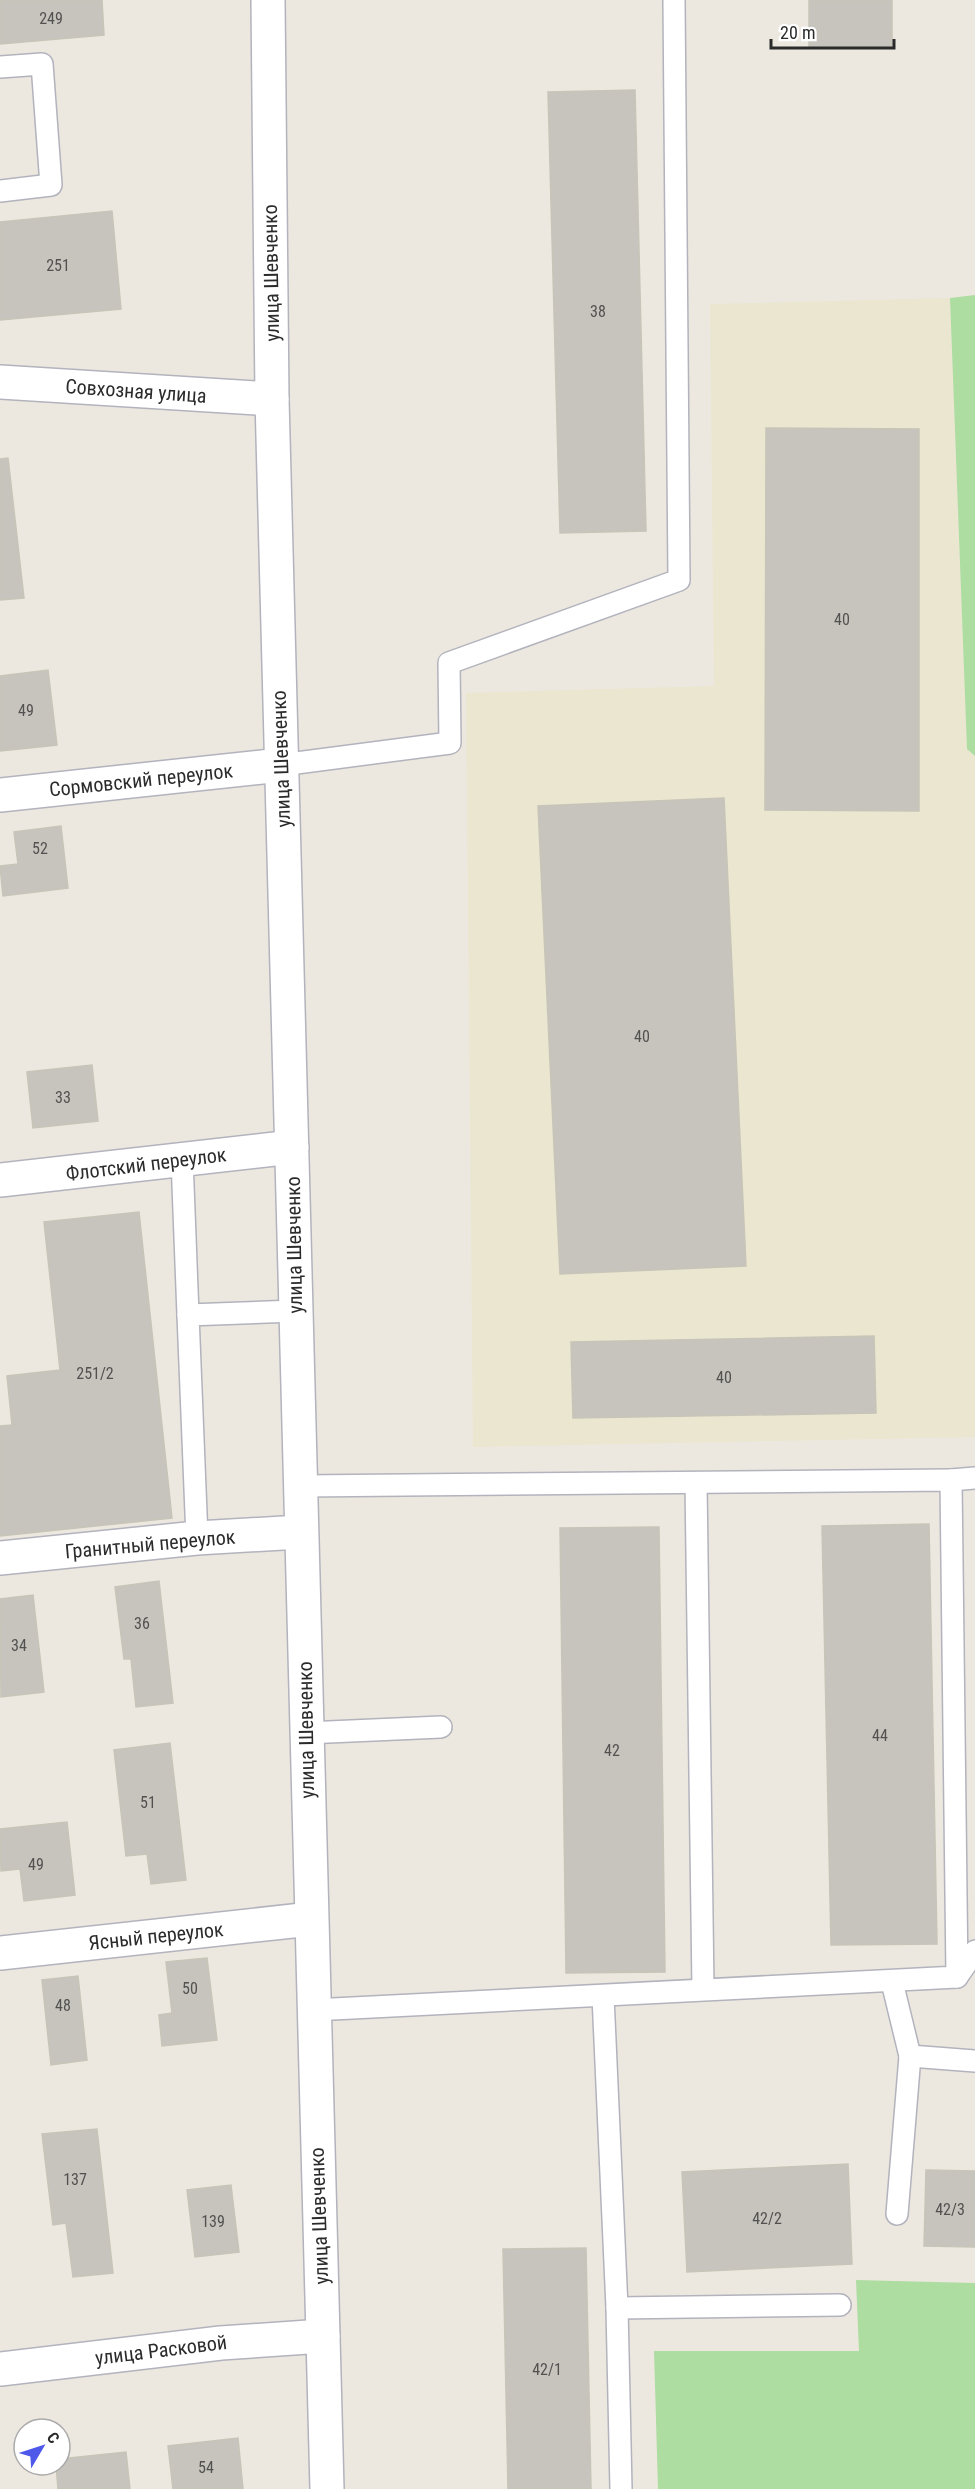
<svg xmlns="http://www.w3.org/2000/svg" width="975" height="2489" font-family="'Roboto Condensed',sans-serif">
<rect width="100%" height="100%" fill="#ece8df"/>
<path fill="#ebe6d0" d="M 950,298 L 967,749 L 975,756 L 975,1437 L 473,1447 L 466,693 L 714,686 L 710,304 Z"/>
<g fill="#aedda1">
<path d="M 975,295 L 975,756 L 967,749 L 950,298 Z"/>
<path d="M 856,2280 L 975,2283 L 975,2489 L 658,2489 L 654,2351 L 859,2351 Z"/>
</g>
<g fill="#c7c4be" stroke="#c7c4b8" stroke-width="1.5">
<path d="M 0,0 L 102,0 L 104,35 L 0,44 Z"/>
<rect x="809" y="0" width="83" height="47"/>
<path d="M 635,90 L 646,531 L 560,533 L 548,92 Z"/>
<path d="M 112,211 L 121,309 L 0,320 L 0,222 Z"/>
<path d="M 766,428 L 919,429 L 919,811 L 765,810 Z"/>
<path d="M 8,458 L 24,598 L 0,600 L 0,459 Z"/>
<path d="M 48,670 L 57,745 L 0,751 L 0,676 Z"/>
<path d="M 724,798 L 746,1266 L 560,1274 L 538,806 Z"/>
<path d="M 61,826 L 68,888 L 3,896 L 0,866 L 18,864 L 14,832 Z"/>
<path d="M 92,1065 L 98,1121 L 33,1128 L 27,1072 Z"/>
<path d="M 139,1212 L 172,1518 L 0,1536 L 0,1426 L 12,1425 L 7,1376 L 60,1370 L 44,1222 Z"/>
<path d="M 874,1336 L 876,1413 L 573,1418 L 571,1342 Z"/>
<path d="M 929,1524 L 937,1944 L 831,1945 L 822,1526 Z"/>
<path d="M 659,1527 L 665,1972 L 566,1973 L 560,1528 Z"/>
<path d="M 159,1581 L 173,1703 L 136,1707 L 131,1659 L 124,1659 L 115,1587 Z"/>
<path d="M 33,1595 L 44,1692 L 1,1697 L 0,1599 Z"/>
<path d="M 170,1743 L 186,1880 L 151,1884 L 147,1854 L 126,1856 L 114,1750 Z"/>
<path d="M 67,1822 L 75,1895 L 24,1901 L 20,1869 L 1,1871 L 0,1829 Z"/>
<path d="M 207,1958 L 217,2040 L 162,2046 L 159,2015 L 172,2013 L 166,1962 Z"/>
<path d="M 78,1976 L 87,2060 L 51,2065 L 42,1980 Z"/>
<path d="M 97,2129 L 113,2273 L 73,2277 L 66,2223 L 53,2225 L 42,2134 Z"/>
<path d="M 848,2164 L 852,2264 L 687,2272 L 682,2172 Z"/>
<path d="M 926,2170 L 975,2171 L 975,2247 L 924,2246 Z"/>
<path d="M 231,2185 L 239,2252 L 195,2257 L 187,2190 Z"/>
<path d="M 586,2248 L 591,2489 L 508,2489 L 503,2249 Z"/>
<path d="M 238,2438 L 243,2489 L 173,2489 L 168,2446 Z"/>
<path d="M 126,2452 L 130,2489 L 58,2489 L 56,2465 L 60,2465 L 60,2459 Z"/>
</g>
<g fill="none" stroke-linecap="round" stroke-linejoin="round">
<g stroke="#b2b3bd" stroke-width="24">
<g id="service">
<path d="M 0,67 L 42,64 L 51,185 L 0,191"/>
<path d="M 281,765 L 450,743 L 449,663 L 679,580 L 674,0"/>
<path d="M 182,1159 L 188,1315"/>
<path d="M 951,1480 L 975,1478"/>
<path d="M 696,1483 L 703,1989"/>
<path d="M 301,1486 L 951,1480 L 957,1977 L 313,2010"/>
<path d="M 197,1538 L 188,1315 L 295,1311"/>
<path d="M 306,1733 L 441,1727"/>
<path d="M 957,1977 L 975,1951"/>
<path d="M 892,1982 L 910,2056 L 975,2061"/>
<path d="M 603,1996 L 617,2308 L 621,2489"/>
<path d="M 897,2214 L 910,2056"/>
<path d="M 617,2308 L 840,2305"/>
</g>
</g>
<g stroke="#b2b3bd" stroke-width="36">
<g id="minor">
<path d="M 0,382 L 272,399"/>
<path d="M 0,795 L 281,765"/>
<path d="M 0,1180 L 292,1147"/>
<path d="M 0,1558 L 197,1538 L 300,1532"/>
<path d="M 0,1953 L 311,1919"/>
</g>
</g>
<g stroke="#b2b3bd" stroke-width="36">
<path id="tertiary" d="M 0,2369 L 221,2343 L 323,2336"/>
</g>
<g stroke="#b2b3bd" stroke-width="36">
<path id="secondary" d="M 268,0 L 272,399 L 327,2489"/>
</g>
<use href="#service" stroke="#fff" stroke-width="21"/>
<use href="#minor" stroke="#fff" stroke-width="33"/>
<use href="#tertiary" stroke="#fff" stroke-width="33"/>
<use href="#secondary" stroke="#fff" stroke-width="33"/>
</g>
<g text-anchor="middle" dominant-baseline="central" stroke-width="4.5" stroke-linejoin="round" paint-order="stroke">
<g font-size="16" fill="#525150">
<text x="51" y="18">249</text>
<text x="58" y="265">251</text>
<text x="598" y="311">38</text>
<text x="842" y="619">40</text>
<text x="26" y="710">49</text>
<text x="40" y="848">52</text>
<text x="642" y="1036">40</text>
<text x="63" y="1097">33</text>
<text x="95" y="1373">251/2</text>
<text x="724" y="1377">40</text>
<text x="142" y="1623">36</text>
<text x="19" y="1645">34</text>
<text x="880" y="1735">44</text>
<text x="612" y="1750">42</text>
<text x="148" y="1802">51</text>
<text x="36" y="1864">49</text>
<text x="190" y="1988">50</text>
<text x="63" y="2005">48</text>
<text x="75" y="2179">137</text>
<text x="950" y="2209">42/3</text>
<text x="767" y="2218">42/2</text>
<text x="213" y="2221">139</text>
<text x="547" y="2369">42/1</text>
<text x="206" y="2467">54</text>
</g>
<g font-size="20" fill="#2b2b2b" stroke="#fff">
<text transform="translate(271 273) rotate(-91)">улица Шевченко</text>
<text transform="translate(136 391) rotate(4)">Совхозная улица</text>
<text transform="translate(281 759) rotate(-92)">улица Шевченко</text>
<text transform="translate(141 780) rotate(-6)">Сормовский переулок</text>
<text transform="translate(146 1164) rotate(-7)">Флотский переулок</text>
<text transform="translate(294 1245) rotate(-91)">улица Шевченко</text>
<text transform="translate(150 1544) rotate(-5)">Гранитный переулок</text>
<text transform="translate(306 1730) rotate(-91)">улица Шевченко</text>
<text transform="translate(156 1936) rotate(-6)">Ясный переулок</text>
<text transform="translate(319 2216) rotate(-92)">улица Шевченко</text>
<text transform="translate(161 2350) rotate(-7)">улица Расковой</text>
</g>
</g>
<g transform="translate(42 2447) rotate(51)"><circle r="28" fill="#ffffff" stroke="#aaaaaa" stroke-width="1.5"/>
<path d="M0-4.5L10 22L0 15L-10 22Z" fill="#4e58e9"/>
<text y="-9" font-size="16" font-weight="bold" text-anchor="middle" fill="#2b2b2b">С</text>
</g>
<path d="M771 39v9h123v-9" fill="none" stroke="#2b2b2b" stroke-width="3"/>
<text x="780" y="39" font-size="18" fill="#2b2b2b" stroke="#ffffff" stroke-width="4.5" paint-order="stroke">20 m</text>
</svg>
